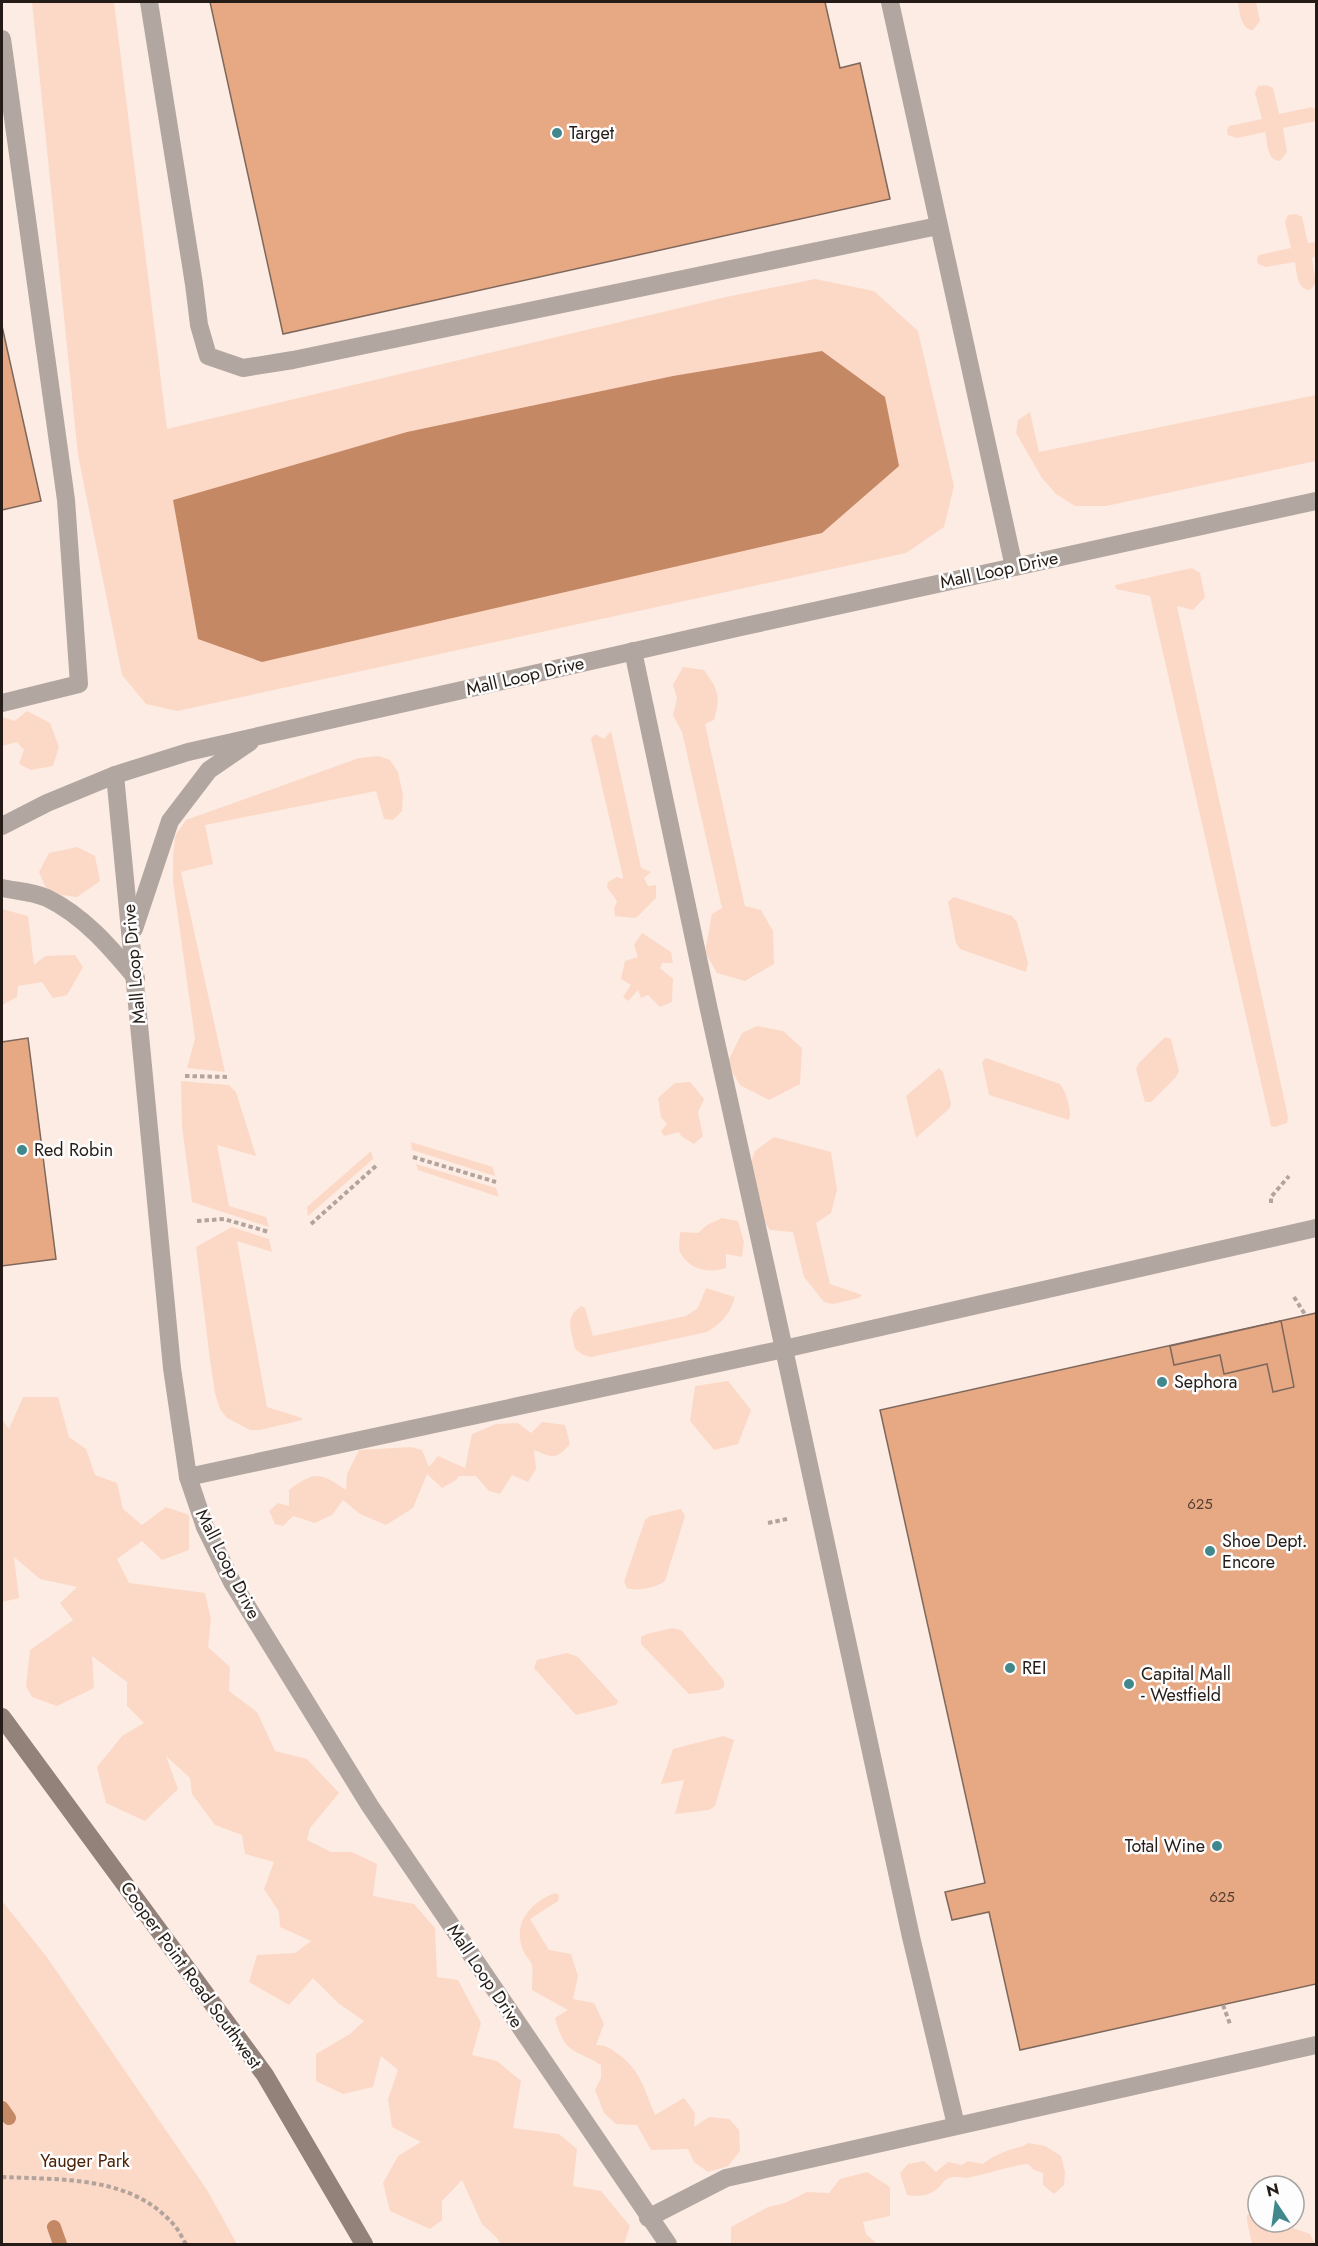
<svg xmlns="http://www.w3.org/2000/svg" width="1318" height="2246" font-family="Jost,sans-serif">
<rect width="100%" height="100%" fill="#fcece4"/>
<g fill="#fcd9c6">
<path d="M 32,2 L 114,2 L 167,429 L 726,297 L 815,279 L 874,291 L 918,331 L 954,486 L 944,527 L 906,553 L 177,711 L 146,704 L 122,675 L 78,455 Z"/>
<path d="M 1238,2 L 1256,2 L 1260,21 L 1253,30 C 1240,29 1240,12 1238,2 Z"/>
<path d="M 1266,85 L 1273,88 L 1279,114 L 1312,107 L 1316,110 L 1316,121 L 1283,128 L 1287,152 L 1280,161 C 1266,160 1268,143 1265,132 L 1237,138 L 1228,135 L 1227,130 L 1229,126 L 1262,119 L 1255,93 L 1258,86 Z"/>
<path d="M 1296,214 L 1302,217 L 1308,243 L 1316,242 L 1316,256 L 1312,258 L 1316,283 L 1310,290 C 1296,289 1297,272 1295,262 L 1266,267 L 1258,264 L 1257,259 L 1259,255 L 1291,248 L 1285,222 L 1288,215 Z"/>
<path d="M 1316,395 L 1316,461 L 1106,506 L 1075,506 L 1056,494 L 1042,478 L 1016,433 L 1018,420 L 1030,412 L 1039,452 Z"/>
<path d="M 1192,568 L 1200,573 L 1205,597 L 1193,610 L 1177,606 L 1288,1117 L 1287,1123 L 1275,1127 L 1271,1126 L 1150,596 L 1116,589 L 1115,585 Z"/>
<path d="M 683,667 L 704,670 C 718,690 721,695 714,720 L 705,724 L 745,906 L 761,910 L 773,931 L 774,964 L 745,981 L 717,973 L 705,952 L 712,914 L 722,908 L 682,732 L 673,715 L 677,698 L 673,685 Z"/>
<path d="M 27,711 L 50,723 L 59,747 L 53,766 L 31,770 L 19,764 L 24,750 L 17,742 L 2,746 L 2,717 L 15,721 Z"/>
<path d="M 611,731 L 641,868 L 651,872 L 644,878 L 648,886 L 656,885 L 656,898 L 636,918 L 615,916 L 614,909 L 617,901 L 607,887 L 608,882 L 617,877 L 622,879 L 623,877 L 591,739 L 595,734 L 604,739 Z"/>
<path d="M 379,756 L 390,760 L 398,772 L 403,795 L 402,811 L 393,820 L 384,819 L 376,791 L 205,825 L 213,864 L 181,872 L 225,1072 L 187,1068 L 195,1039 L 173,881 L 173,859 L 175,836 L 186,820 L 359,758 Z"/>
<path d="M 77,847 L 95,856 L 100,881 L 77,897 L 48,893 L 39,872 L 49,853 Z"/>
<path d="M 954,897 L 1012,916 L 1017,922 L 1028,963 L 1026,972 L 960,949 L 956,943 L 948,902 Z"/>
<path d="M 2,909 L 28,916 L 34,965 L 45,956 L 75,955 L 83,967 L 67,995 L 53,998 L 42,982 L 18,986 L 17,997 L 2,1005 Z"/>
<path d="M 642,933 L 671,952 L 673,963 L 662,963 L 660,968 L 673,979 L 672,1002 L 660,1007 L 648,995 L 641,998 L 638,990 L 628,1001 L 623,997 L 631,985 L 621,979 L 625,961 L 638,957 L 634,945 Z"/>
<path d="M 757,1026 L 783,1031 L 802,1048 L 800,1084 L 769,1100 L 740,1085 L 727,1063 L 742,1033 Z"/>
<path d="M 1165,1037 L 1171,1039 L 1179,1071 L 1176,1077 L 1151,1102 L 1145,1102 L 1136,1069 L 1139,1063 Z"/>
<path d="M 986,1058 L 1060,1084 C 1066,1092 1072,1110 1069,1120 L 989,1095 L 982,1062 Z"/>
<path d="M 939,1068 L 943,1072 L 951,1103 L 950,1108 L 916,1138 L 906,1096 Z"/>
<path d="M 181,1081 L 229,1085 L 236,1092 L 256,1156 L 217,1145 L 229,1206 L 266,1217 L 269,1227 L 192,1202 L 182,1127 Z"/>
<path d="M 690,1082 L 704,1099 L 698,1112 L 703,1136 L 694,1144 L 681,1136 L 679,1132 L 664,1136 L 661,1131 L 667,1124 L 661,1117 L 658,1098 L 675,1083 Z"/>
<path d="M 774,1137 L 831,1152 L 837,1190 L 831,1213 L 816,1223 L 830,1284 L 862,1295 L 859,1298 L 833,1304 L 824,1302 L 804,1277 L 793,1232 L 770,1230 L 741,1190 L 755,1151 Z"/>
<path d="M 411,1142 L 493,1167 L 495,1176 L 412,1150 Z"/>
<path d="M 371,1151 L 373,1159 L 308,1216 L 307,1207 Z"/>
<path d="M 416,1164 L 496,1188 L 499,1197 L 418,1170 Z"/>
<path d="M 722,1218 L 738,1221 L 744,1242 L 742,1257 L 726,1254 L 726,1268 C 709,1274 689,1270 680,1252 C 678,1247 680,1238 680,1232 L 698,1233 L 707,1225 Z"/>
<path d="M 232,1227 L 269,1239 L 272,1252 L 237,1241 L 267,1407 L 302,1418 L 302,1420 L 260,1430 L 250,1430 L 227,1418 L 220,1409 L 215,1393 L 210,1360 L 196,1247 Z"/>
<path d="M 706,1288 L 735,1297 C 730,1314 722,1323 707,1332 L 591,1357 L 583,1355 L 575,1349 C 572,1331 563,1317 582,1306 L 585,1308 L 593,1336 L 686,1316 L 698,1308 Z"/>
<path d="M 728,1381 L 751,1410 L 738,1444 L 714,1450 L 690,1421 L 695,1386 Z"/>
<path d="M 23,1397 L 58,1397 L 69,1437 L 86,1449 L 95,1475 L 117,1483 L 123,1509 L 142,1525 L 166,1507 L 189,1515 L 189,1550 L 162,1560 L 142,1541 L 117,1559 L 129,1583 L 205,1593 L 211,1619 L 208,1647 L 230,1667 L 229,1691 L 257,1712 L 275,1751 L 307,1759 L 339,1793 L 310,1828 L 307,1840 L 331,1852 L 352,1852 L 377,1864 L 373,1896 L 414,1904 L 435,1928 L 437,1977 L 458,1980 L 481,2023 L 472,2055 L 497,2061 L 521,2081 L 513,2128 L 559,2134 L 577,2149 L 573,2186 L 601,2191 L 630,2226 L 624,2244 L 500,2244 L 498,2239 L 482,2224 L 462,2180 L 442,2201 L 442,2220 L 430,2229 L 390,2211 L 383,2183 L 398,2156 L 421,2142 L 392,2127 L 388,2099 L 398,2070 L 381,2056 L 373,2087 L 343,2094 L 316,2081 L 316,2054 L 350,2034 L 364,2021 L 338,2003 L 313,1978 L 289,2005 L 249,1982 L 257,1955 L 295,1953 L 311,1941 L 280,1927 L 279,1912 L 264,1889 L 274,1862 L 245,1854 L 242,1835 L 215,1825 L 192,1794 L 190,1778 L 166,1756 L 178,1789 L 145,1821 L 106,1803 L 97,1767 L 122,1736 L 144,1723 L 127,1706 L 127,1682 L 92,1656 L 94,1688 L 57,1706 L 32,1697 L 26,1686 L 30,1650 L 73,1620 L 60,1603 L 77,1587 L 40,1579 L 14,1557 L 19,1598 L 2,1602 L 2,1419 L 9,1429 Z"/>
<path d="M 542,1422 L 565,1425 L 570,1444 C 556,1461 551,1457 534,1450 L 536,1469 L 528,1482 L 512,1475 L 500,1494 L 489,1491 L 476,1476 L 459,1476 L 456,1480 L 442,1488 L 427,1474 L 413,1508 L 386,1525 L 360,1514 L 343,1500 L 332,1515 L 315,1523 L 293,1516 L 283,1526 L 275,1524 L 269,1511 L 278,1503 L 289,1506 L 289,1490 C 315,1471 319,1472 346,1490 L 347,1474 L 359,1450 L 411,1447 L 422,1450 L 429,1467 L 438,1456 L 465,1468 L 472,1434 L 496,1424 L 518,1423 L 531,1433 Z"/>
<path d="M 681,1509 L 685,1516 L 665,1581 C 657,1587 637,1592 627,1588 L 624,1582 L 645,1520 L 650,1516 Z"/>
<path d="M 672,1628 L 681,1630 L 724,1681 L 724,1687 L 719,1690 L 689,1694 L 641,1644 L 641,1637 L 647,1634 Z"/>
<path d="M 567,1653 L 578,1657 L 618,1701 L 616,1705 L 576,1715 L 534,1668 L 537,1660 Z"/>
<path d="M 723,1736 L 734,1740 L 715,1806 L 709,1810 L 675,1814 L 684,1780 L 661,1784 L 673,1749 Z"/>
<path d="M 555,1893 L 559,1895 L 558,1901 L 530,1919 L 549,1950 L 571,1954 L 578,1976 L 573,1999 L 594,2003 L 604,2024 L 596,2045 C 606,2045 610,2048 618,2054 C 640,2069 645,2091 655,2115 L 684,2098 L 695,2113 L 694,2127 L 709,2117 L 729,2119 L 739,2130 L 740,2151 L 728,2166 L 708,2172 L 694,2162 L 688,2149 L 651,2150 L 637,2125 L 616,2124 L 604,2113 L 595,2090 L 601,2078 L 601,2065 C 573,2048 565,2055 555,2018 L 568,2010 L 532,1990 C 532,1983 533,1973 532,1966 C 531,1960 525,1956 523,1950 C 512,1923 531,1902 555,1893 Z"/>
<path d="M 2,1901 L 46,1956 L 207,2190 L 237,2244 L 2,2244 Z"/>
<path d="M 1028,2143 L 1045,2146 L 1061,2156 L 1065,2172 L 1064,2185 L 1054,2194 L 1043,2185 L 1043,2173 L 1034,2170 L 1028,2164 C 1008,2166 988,2174 967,2178 C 963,2178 958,2176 953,2177 C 945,2178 943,2183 938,2188 C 930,2196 917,2197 907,2195 L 900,2173 L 908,2164 L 924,2161 L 936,2172 L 948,2162 L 962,2165 L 968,2161 L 983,2164 C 991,2157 999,2154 1009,2150 C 1016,2147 1022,2148 1028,2143 Z"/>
<path d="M 867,2172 L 890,2187 L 890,2216 L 863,2222 L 866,2234 L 877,2244 L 731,2244 L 731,2227 L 768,2207 L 785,2203 L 807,2192 L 829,2193 L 840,2179 Z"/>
<path d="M 1254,2214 L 1258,2216 L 1258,2222 L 1276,2222 L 1310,2234 L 1315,2244 L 1252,2244 L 1247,2221 L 1247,2215 Z"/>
</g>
<path fill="#c58865" d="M 822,351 L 885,397 L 899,466 L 822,533 L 262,662 L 198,639 L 173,500 L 407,432 L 673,376 Z"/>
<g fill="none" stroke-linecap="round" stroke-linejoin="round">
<g stroke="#c58865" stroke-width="14">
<path d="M 2,2108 L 9,2118"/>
<path d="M 54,2227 L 60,2244"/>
</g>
</g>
<g fill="#e7a884" stroke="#7e685c" stroke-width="1.5">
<path d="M 210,2 L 825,2 L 840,68 L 860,63 L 890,199 L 283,334 Z"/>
<path d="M 2,326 L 41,501 L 2,510 Z"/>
<path d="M 28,1038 L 56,1259 L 2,1266 L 2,1042 Z"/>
<path d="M 1316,1313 L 1316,1984 L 1020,2050 L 989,1912 L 952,1920 L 945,1892 L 985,1883 L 880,1410 Z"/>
<path d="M 1281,1321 L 1294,1387 L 1273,1392 L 1267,1364 L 1224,1374 L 1220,1355 L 1174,1365 L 1170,1346 Z"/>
</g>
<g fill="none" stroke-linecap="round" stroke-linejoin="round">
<g stroke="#b2a49d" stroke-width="4" stroke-dasharray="4.5 3" stroke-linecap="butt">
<path d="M 185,1076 L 228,1077"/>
<path d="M 413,1157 L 496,1182"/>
<path d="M 1271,1203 L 1271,1197 L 1289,1176"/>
<path d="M 197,1221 L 224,1219 L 269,1232"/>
<path d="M 311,1224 L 376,1166"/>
<path d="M 1294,1297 L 1306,1316"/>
<path d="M 768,1523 L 787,1519"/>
<path d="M 1223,2005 L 1230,2024"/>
<path d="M 2,2177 C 61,2180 131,2175 174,2225 C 179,2230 182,2238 186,2244"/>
</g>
<g stroke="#b1a6a0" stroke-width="18">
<path d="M 149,2 L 194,284 L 199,325 L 208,356 L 243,368 L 293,360 L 938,226"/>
<path d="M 890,2 L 1014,567"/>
<path d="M 2,39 L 66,500 L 79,684 L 2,703"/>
<path d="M 633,651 L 709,1010 L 784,1349 L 911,1937 L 956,2125"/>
<path d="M 188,1477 L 784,1349 L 1316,1228"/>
<path d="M 648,2218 L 726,2178 L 1316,2045"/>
</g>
<g stroke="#b1a6a0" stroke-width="18">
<path d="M 115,775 L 172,1368 L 188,1477 L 205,1527 L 232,1582 L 370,1806 L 668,2244"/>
<path d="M 2,826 L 47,803 L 115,775 L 188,752 L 741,627 L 1316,501"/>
<path d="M 2,888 C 16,891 33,892 47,898 C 84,916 110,947 136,978"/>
<path d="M 134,929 L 170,821 L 209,770 L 250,742"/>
</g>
<path stroke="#92827a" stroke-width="18" d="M 2,1717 L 265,2075 L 364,2244"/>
</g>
<g fill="#40888c" stroke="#fdfdfd" stroke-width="2">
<circle cx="557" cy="133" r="6"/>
<circle cx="22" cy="1150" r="6"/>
<circle cx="1162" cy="1382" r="6"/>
<circle cx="1210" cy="1551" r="6"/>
<circle cx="1010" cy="1668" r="6"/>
<circle cx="1129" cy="1684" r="6"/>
<circle cx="1217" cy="1846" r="6"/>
</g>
<g text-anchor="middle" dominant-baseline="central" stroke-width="5" stroke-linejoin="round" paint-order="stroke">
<g font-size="15" fill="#563f32">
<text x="1200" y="1504">625</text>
<text x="1222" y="1897">625</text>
</g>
<g font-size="18" fill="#251c17" stroke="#fdfdfd" text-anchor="start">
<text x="569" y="133">Target</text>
<text x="34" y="1150">Red Robin</text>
<text x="1174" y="1382">Sephora</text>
<text x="1222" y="1541">Shoe Dept.<tspan x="1222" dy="21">Encore</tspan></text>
<text x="1022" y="1668">REI</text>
<text x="1141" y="1674">Capital Mall<tspan x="1141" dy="21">- Westfield</tspan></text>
<text x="1205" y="1846" text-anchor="end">Total Wine</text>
</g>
<g font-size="18" fill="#251c17" stroke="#fdfdfd">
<text transform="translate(999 570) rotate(-12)">Mall Loop Drive</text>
<text transform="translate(525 676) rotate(-13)">Mall Loop Drive</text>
<text transform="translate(134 964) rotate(-95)">Mall Loop Drive</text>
<text transform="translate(228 1564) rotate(63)">Mall Loop Drive</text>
<text transform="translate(191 1975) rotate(54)">Cooper Point Road Southwest</text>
<text transform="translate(485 1976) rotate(56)">Mall Loop Drive</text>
</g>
<g font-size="18" fill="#4b2207" stroke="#fdfdfd">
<text x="85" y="2161">Yauger Park</text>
</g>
</g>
<rect width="1318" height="2246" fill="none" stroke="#251c17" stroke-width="6"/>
<g transform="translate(1276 2204) rotate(347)"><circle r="28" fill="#fdfdfd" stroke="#a7a3a1" stroke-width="1.5"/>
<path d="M0-4.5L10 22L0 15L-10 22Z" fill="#40888c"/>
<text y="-9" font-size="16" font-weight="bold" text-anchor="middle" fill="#251c17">N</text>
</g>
</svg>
